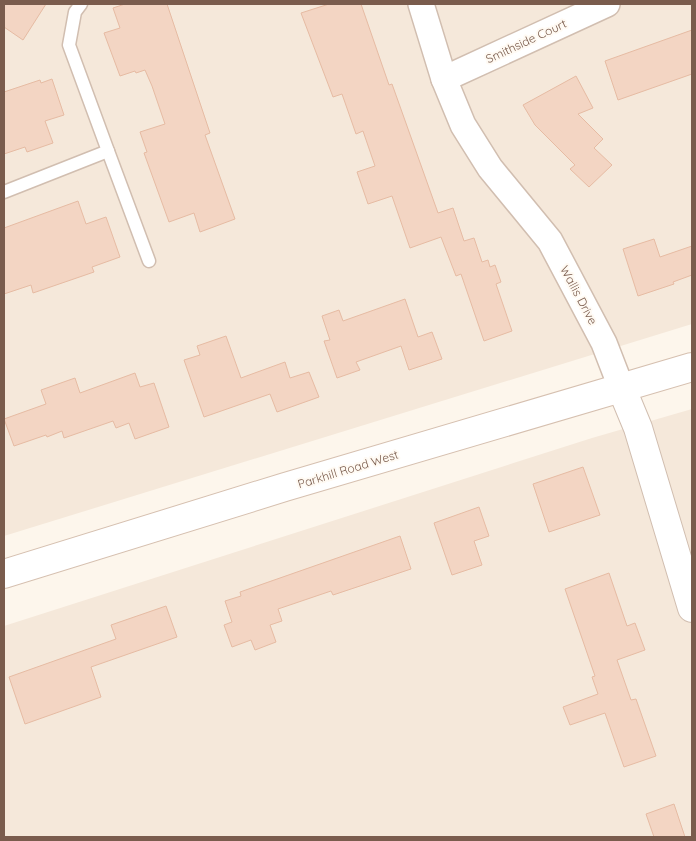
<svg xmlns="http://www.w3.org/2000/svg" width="696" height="841" font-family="Quicksand,sans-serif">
<rect width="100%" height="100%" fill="#fdf6ec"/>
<g fill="#f5e8da">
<path d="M 4,4 L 692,4 L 692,324 L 4,536 Z"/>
<path d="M 692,409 L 692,837 L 4,837 L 4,626 L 592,438 Z"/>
</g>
<g fill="#f3d5c3" stroke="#e6bba3">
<path d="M 4,4 L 46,4 L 23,40 L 4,27 Z"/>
<path d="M 125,4 L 167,4 L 210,133 L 205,135 L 235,219 L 200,232 L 194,213 L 169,222 L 144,153 L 147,152 L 140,132 L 165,124 L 152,86 L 145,70 L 136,73 L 135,71 L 120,76 L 104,33 L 120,28 L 113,8 Z"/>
<path d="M 329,4 L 361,4 L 389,85 L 392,84 L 438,213 L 453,208 L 464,241 L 474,238 L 482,262 L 488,260 L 490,267 L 495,265 L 501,282 L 496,284 L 512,331 L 484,341 L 461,274 L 456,276 L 441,237 L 410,248 L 392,196 L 368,204 L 357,172 L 375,166 L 363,131 L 356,134 L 342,94 L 333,97 L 301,13 Z"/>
<path d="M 692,30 L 692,74 L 618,100 L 605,61 Z"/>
<path d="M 576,76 L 593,108 L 578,114 L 603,139 L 594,148 L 612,165 L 589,187 L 570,169 L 575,165 L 535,125 L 523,105 Z"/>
<path d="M 52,79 L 64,115 L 45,121 L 53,143 L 27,152 L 25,147 L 4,154 L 4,92 L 40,80 L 41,83 Z"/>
<path d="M 78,201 L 86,224 L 106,217 L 120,257 L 92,267 L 94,272 L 33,293 L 31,285 L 4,294 L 4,228 Z"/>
<path d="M 654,239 L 660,257 L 692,246 L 692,275 L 673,282 L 674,284 L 638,296 L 623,249 Z"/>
<path d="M 405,299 L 418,337 L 432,332 L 442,359 L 409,370 L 401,346 L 356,362 L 360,370 L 337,378 L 324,341 L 330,340 L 322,316 L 339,310 L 343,321 Z"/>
<path d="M 226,336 L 241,378 L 285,362 L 290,378 L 309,372 L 319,397 L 277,412 L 270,394 L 204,417 L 184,360 L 200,355 L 197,346 Z"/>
<path d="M 135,373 L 140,387 L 154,383 L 169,427 L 135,439 L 129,423 L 116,428 L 113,421 L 64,438 L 62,431 L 47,437 L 46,435 L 14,446 L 4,419 L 46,404 L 41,390 L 75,378 L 80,393 Z"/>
<path d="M 583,467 L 600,515 L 549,532 L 533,484 Z"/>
<path d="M 479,507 L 489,536 L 474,541 L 482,565 L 452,575 L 434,523 Z"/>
<path d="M 400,536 L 411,569 L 333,595 L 331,591 L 278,609 L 282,621 L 270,625 L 276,642 L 255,650 L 251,640 L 232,647 L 224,625 L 232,622 L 225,601 L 241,596 L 240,592 Z"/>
<path d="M 609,573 L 627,626 L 635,623 L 645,650 L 617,660 L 631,700 L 636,699 L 656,756 L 624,767 L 605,713 L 570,725 L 563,707 L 598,694 L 592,677 L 595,676 L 565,589 Z"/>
<path d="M 166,606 L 177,637 L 91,667 L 101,697 L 25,724 L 9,677 L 116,639 L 111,625 Z"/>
<path d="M 674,804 L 685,837 L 654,837 L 646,814 Z"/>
</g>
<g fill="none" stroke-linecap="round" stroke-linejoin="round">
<g stroke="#d1beb0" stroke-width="15">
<g id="service">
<path d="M 108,151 L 149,261"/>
<path d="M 4,192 L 108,151 L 69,45 L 75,12 L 81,4"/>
</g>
</g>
<g stroke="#d1beb0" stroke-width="28">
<g id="minor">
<path d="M 421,4 L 444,79 L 463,125 L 490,168 L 550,241 L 604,343 L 621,387"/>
<path d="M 444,79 L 607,4"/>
</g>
</g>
<g stroke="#d1beb0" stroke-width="30">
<path id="tertiary" d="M 621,387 L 638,428 L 692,608"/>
</g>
<g stroke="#d6c0b0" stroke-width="30">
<path id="secondary" d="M 4,574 L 285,487 L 692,367"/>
</g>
<use href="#service" stroke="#fff" stroke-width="12"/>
<use href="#minor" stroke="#fff" stroke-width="25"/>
<use href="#tertiary" stroke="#fff" stroke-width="28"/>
<use href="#secondary" stroke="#fff" stroke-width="28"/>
</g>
<g text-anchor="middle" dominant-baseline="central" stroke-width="4" stroke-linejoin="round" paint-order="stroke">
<g font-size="12" fill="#7a5c4d" stroke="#fffaf3">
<text transform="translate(526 41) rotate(-25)">Smithside Court</text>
<text transform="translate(579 295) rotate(62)">Wallis Drive</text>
<text transform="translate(348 469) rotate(-17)">Parkhill Road West</text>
</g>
</g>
<rect width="696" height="841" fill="none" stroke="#7a5c4d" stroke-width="10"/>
</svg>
